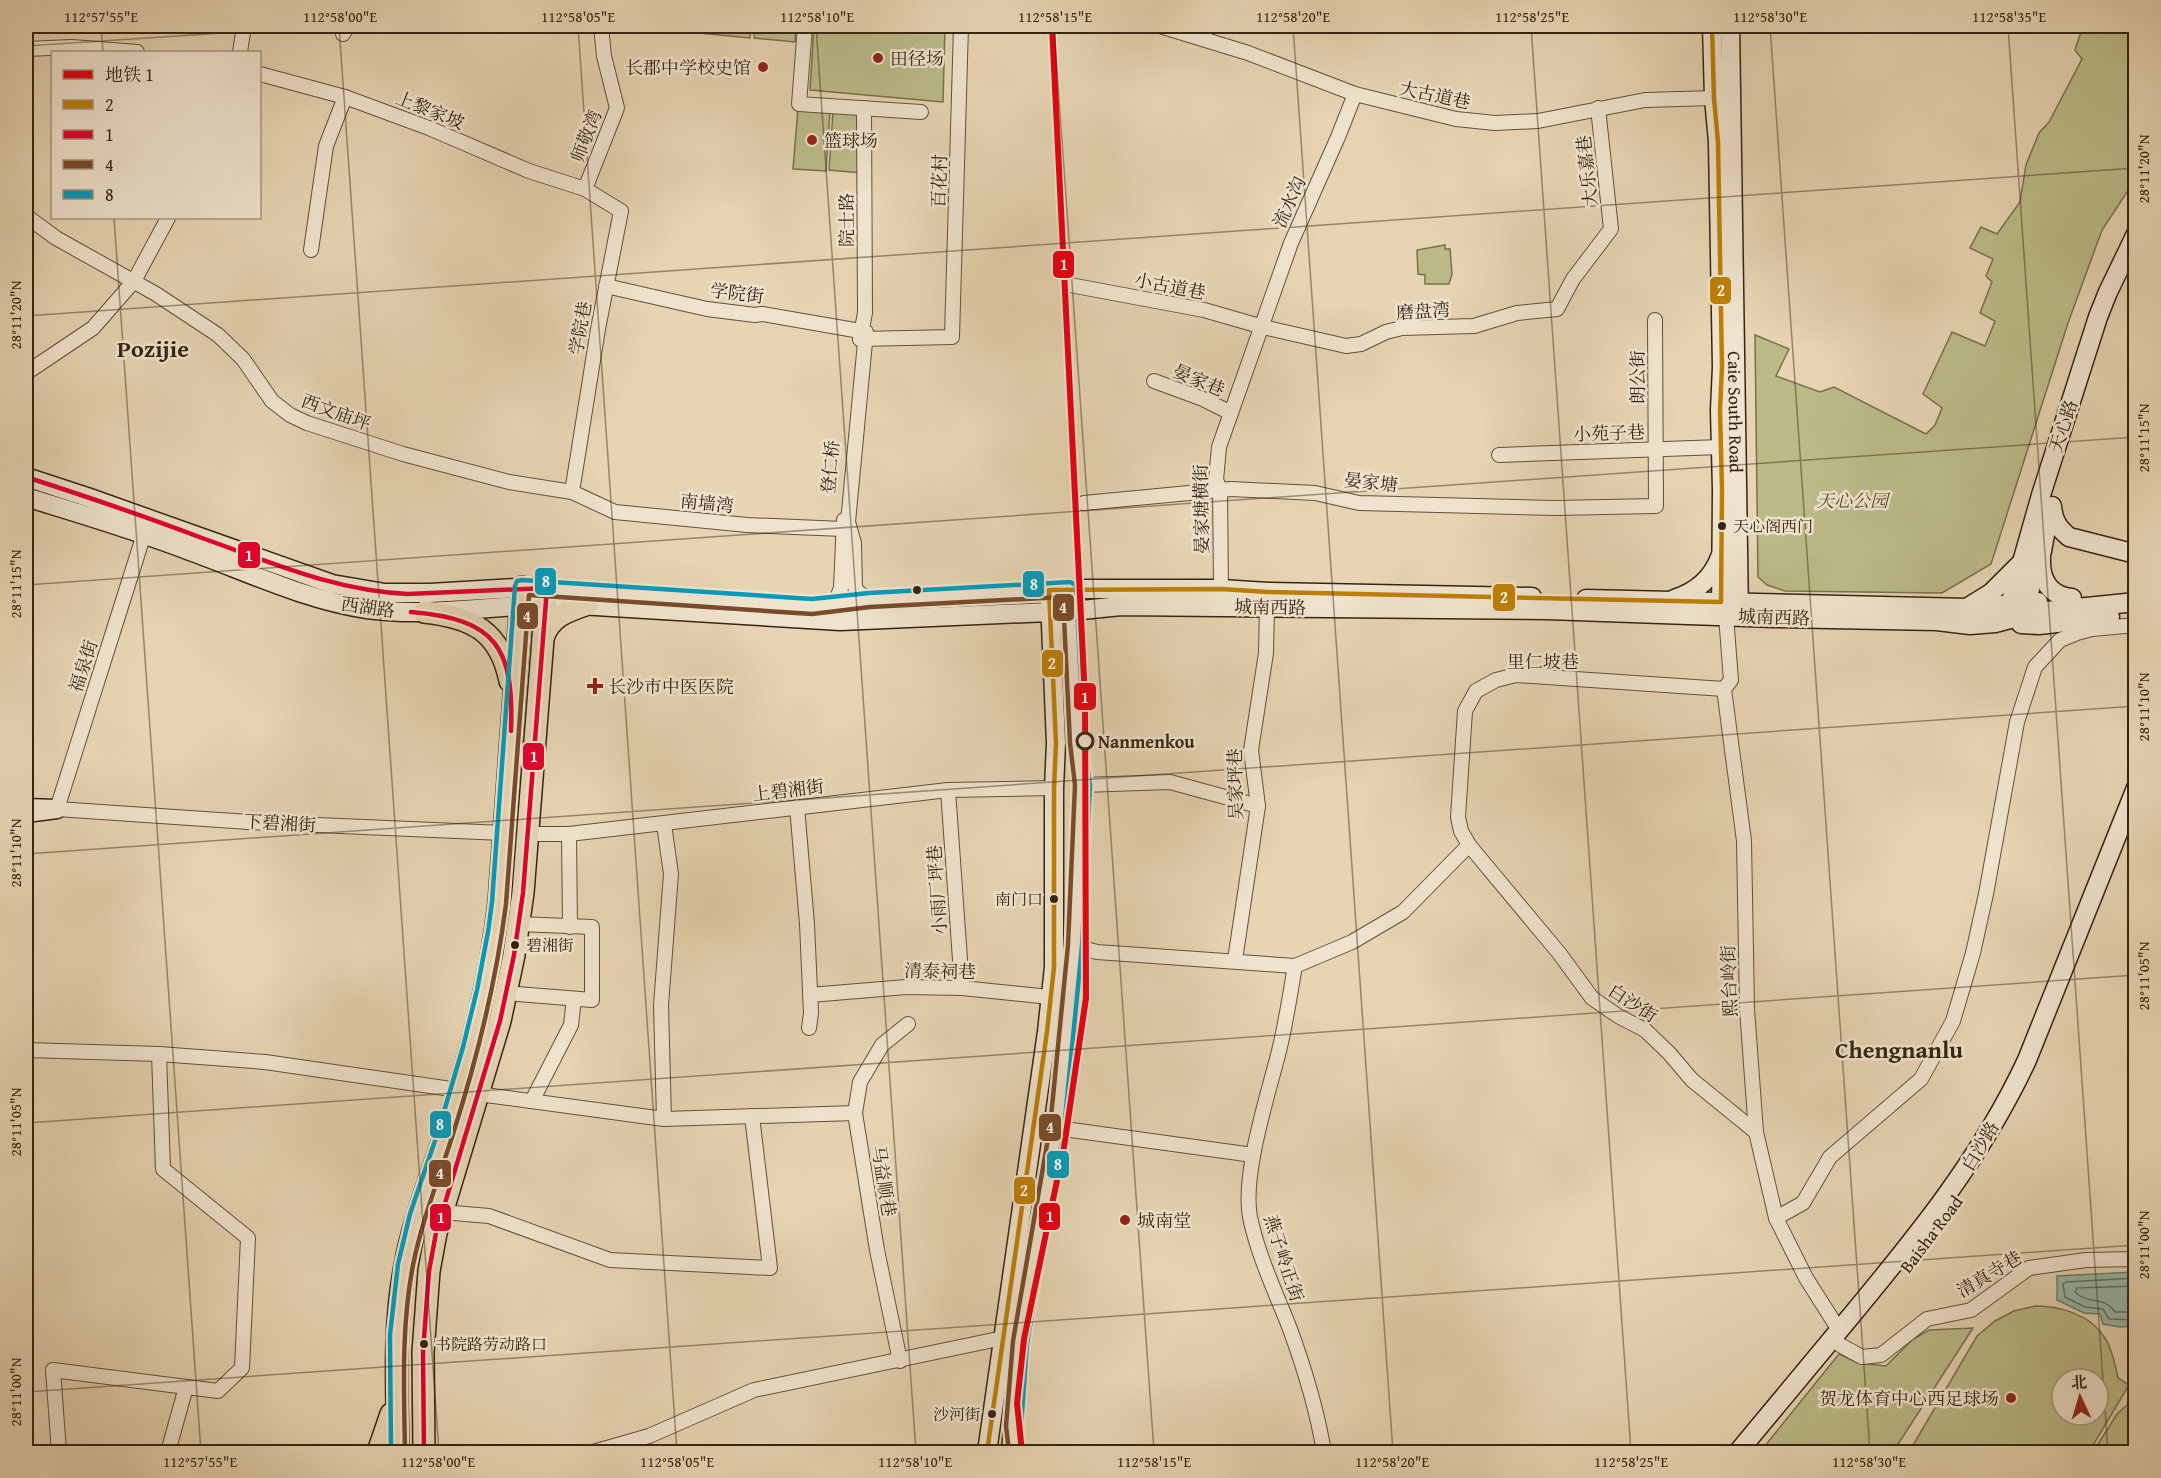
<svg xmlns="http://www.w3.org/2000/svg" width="2161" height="1478" font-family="'Gentium Book Plus','Noto Serif SC',serif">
<rect width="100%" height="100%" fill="#e6d4b2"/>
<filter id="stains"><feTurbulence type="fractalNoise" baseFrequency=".00333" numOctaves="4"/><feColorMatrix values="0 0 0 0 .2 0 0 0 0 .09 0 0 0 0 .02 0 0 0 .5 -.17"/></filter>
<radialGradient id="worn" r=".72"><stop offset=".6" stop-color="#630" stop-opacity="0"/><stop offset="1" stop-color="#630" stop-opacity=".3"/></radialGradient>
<g fill="#bb8" stroke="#78704e" stroke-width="1.5" fill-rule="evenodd">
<path d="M 659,26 L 751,26 L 750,38 L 658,29 Z"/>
<path d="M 755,26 L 796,26 L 795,42 L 754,38 Z"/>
<path d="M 814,26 L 945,26 L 943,102 L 810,90 Z"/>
<path d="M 2083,26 L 2135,26 L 2135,180 L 2102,230 L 2068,323 L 1991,564 L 1942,593 L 1785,591 L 1767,585 L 1758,577 L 1755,335 L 1789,349 L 1776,376 L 1820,392 L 1834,387 L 1926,434 L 1935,425 L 1942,408 L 1923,394 L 1952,332 L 1985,346 L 1995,321 L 1980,313 L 1992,282 L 1986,276 L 1993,259 L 1970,248 L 1981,227 L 1997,234 L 2020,202 L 2026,165 L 2039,133 L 2049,122 L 2082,59 L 2075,50 Z"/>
<path d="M 798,108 L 830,111 L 826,171 L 793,169 Z"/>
<path d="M 833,111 L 864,114 L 862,173 L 829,170 Z"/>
<path d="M 1445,245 L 1445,249 L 1450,249 L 1452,274 L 1449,284 L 1425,284 L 1425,275 L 1418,274 L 1417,250 Z"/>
<path d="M 2035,1306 C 2061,1306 2091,1315 2105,1338 C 2112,1350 2115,1364 2118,1378 L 2129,1385 L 2089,1452 L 1909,1452 L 1977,1336 L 1995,1321 L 2014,1311 ZM 2062,1379 L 2098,1379 L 2098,1415 L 2062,1415 Z"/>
<path d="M 1973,1328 L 1893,1452 L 1760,1452 L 1839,1354 L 1858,1363 L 1886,1366 L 1912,1340 L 1929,1330 Z"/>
<path d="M 2135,1398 L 2135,1452 L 2093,1452 L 2117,1414 Z"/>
</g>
<path fill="#96b8aa" stroke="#6f7d6e" stroke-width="1.5" d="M 2135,1272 L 2135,1326 L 2120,1327 L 2103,1324 L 2100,1314 L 2084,1313 L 2057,1300 L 2057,1276 Z"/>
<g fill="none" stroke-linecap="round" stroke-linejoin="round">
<g stroke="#666e5e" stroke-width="1.5">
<path d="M 2136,1278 L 2066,1282 L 2063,1284 L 2065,1297 L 2085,1307 L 2103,1309 L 2109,1319 L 2136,1320"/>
<path d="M 2136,1286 L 2077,1288 L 2075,1292 C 2088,1305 2103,1295 2115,1312 L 2136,1312"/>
</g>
<g stroke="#61503b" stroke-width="16">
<g id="street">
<path d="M 805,26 L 799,104 L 921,112"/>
<path d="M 1160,26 L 1248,53 L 1355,94 L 1456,119 L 1495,123 L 1538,121 L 1645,100 L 1714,98"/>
<path d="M 343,34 L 348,26"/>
<path d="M 26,49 L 72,47 L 137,52"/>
<path d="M 240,52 L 244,26"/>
<path d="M 26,74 L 26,104"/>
<path d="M 260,74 L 345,97 L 429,128 L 529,171 L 585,189 L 621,211 L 598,329 L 572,492"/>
<path d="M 585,189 L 617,108 L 604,56 L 601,26"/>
<path d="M 26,216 L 56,238 L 156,294 L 218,335 L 243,359 L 272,401 L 290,415 L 307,423 L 403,454 L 509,482 L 572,492 L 615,512 L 747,525 L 843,529"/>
<path d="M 311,250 L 326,146 L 345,97"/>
<path d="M 1070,285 L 1204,310 L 1263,327 L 1346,346 L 1361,344 L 1386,332 L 1402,328 L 1474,326 L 1517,313 L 1557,309 L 1573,279 L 1611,229 L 1598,108"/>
<path d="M 606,286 L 707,309 L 755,315 L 762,314 L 866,332 L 848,522 L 854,543 L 855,587 L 858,592 L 869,600"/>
<path d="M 860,339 L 865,313 L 864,108"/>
<path d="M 860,339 L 952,337 L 961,26"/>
<path d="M 26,373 L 93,328 L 134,281 L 168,218"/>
<path d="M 1154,381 L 1203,399 L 1231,413"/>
<path d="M 1499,455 L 1721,447"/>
<path d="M 1084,503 L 1231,489 L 1315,493 L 1359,503 L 1555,508 L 1656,506 L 1655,320"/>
<path d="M 144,534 L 57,809 L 249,822 L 503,833"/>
<path d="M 1221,589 L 1220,489 L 1216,480 L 1219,447 L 1291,243 L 1338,137 L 1355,94"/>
<path d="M 834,605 L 841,588 L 844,520"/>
<path d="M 1726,616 L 1731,680 L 1724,689 L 1744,841 L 1747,1009 L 1756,1132 L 1776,1218 L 1806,1278 L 1839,1330"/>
<path d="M 1724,689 L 1516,675 L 1496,680 L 1476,691 L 1465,711 L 1458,817 L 1461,831 L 1469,845 L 1559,953 L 1592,998 L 1618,1016 L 1645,1030 L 1669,1053 L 1692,1080 L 1756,1132"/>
<path d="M 1083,785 L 1170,782 L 1258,806"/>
<path d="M 948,790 L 962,988"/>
<path d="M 797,807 L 807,924 L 811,1013 L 809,1028"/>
<path d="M 664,824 L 671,874 L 661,1005 L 664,1119"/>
<path d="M 527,834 L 569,834 L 948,790 L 1054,788"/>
<path d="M 569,834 L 570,927"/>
<path d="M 1075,946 L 1097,952 L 1295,966 L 1352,942 L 1403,912 L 1469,845"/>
<path d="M 1235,960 L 1258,806 L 1251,750 L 1266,653 L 1267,607"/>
<path d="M 1295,966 C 1290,994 1286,1023 1279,1051 C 1268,1095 1242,1174 1250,1217 C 1258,1256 1276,1293 1290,1329 C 1305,1370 1317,1410 1324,1452"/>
<path d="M 506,993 L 592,1000 L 592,927 L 519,924"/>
<path d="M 810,995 L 906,987 L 962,988 L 1059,998"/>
<path d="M 26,1050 L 159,1054 L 265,1062 L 458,1090"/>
<path d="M 478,1094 L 664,1119 L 855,1113"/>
<path d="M 532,1101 L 571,1025 L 574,999"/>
<path d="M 1057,1128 L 1253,1155"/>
<path d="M 442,1212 L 489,1216 L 610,1260 L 770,1268 L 752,1116"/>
<path d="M 1776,1218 L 1803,1203 L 1830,1157 L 1921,1079 L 1953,1021 L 1973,953 L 1986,894 L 2017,722 L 2035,667 L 2060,640 L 2077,633 L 2092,629 L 2136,625"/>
<path d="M 1840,1345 L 1862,1357 L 1881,1355 L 1927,1319 L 1971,1310 L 2029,1268 L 2086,1260 L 2136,1259"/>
<path d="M 900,1361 L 877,1250 L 855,1113 L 860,1082 L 882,1045 L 908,1024"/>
<path d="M 59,1452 L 53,1370 L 218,1391 L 242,1368 L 248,1238 L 163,1169 L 159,1054"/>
<path d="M 168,1452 L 186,1387"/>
<path d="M 593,1452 L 649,1436 L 754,1390 L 1003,1338"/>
</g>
</g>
<g stroke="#352413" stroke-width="21">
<g id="secondary">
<path d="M 1712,26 L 1714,98 L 1718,142 L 1722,367 L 1720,410 L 1722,490 L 1721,614"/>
<path id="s1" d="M 1730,26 L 1739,615"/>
<path d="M 26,477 L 87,497 L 332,584 L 385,593 L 430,593 L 534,587 L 812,607 L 869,600 L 1070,589 L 1221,589 L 1268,592 L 1532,597"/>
<path d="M 26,497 C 81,514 136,530 190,551 C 248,572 306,600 367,609 C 432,618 498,604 563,604 L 840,621 L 1072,611 L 1121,606 L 1547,610 L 1774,618 L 1937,621 L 1970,625 L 1995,623 L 2037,612 L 2136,602"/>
<path d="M 2052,506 C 2053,520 2058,528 2069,537 L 2136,554"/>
<path d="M 2041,558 C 2040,580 2050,596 2072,598"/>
<path d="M 1586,599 L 1967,608 L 2038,602"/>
<path d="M 1674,599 C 1696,592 1712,579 1720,557"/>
<path d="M 1970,606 L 1991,593 L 2020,564"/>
<path d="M 2022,614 L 2042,551 L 2050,507"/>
<path d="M 2007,615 L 2041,495 L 2098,317 L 2108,292 L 2136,234"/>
<path d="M 2021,624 L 2039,625 L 2110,617"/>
<path d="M 26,808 L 57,809 L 26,813"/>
<path d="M 987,1452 L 1047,1032 L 1054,967 L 1054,788 L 1056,743 L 1050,601"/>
<path d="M 1011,1452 L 1020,1342 L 1057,1128 L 1075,946 L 1083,785 L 1077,743 L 1071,600"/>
<path d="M 1738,1452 C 1774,1409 1809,1366 1846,1322 C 1915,1239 1981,1159 2027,1060 L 2136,788"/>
</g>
</g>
<g stroke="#352413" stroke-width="24">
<g id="primary">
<path d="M 424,612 C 472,617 500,631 510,681"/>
<path d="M 543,638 C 550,616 568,611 588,604"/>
<path d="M 378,1452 L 391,1414"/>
<path d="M 398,1452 C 397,1390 393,1327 405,1266 C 413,1221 431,1177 445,1134 C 469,1058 490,983 499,903 L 522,587"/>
<path d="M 424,1452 L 423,1352 L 429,1271 L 436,1233 L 500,1021 L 514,955 L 523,893 L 547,588"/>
</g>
</g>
<use href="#street" stroke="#efe3cd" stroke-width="14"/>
<use href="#secondary" stroke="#efe3cd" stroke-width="18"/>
<use href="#primary" stroke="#e6d4b2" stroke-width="21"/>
<g stroke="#efe3cd" stroke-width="9">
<path id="bus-1" d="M 987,1452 L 1047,1032 L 1054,967 L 1054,788 L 1056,743 L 1049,590 L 1221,589 L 1268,592 L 1721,602 L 1722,490 L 1720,410 L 1722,367 L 1718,142 L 1714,98 L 1712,26"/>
</g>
<g stroke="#efe3cd" stroke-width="9">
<g id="bus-2">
<path d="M 26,477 C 85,496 144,516 202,538 C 270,562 335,591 408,594 L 547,588 L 523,893 L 514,955 L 500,1021 L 436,1233 L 429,1271 L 423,1352 L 424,1452"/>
<path d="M 411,612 C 497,619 514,648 511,731"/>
</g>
</g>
<g stroke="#efe3cd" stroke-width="9">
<path id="bus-3" d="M 405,1452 C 404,1390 401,1327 413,1265 C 422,1220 439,1178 453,1134 C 477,1059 496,982 506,904 L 529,595 L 812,614 L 870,607 L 1063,597 L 1070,743 L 1075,785 L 1068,945 L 1050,1127 L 1013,1341 L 1006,1426 L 1009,1452"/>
</g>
<g stroke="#efe3cd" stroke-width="9">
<path id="bus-4" d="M 391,1452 L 390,1335 L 398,1264 L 410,1214 L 438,1132 L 463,1047 L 477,990 L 488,932 L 492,902 L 515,586 L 517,581 L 522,580 L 812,599 L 869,593 L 1070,582 L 1076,585 L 1084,742 L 1090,785 L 1082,946 L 1064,1129 L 1027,1343 L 1021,1427 L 1023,1451"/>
</g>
<use href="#bus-1" stroke="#bd7f06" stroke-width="4.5"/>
<use href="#bus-2" stroke="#e4002b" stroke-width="4.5"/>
<use href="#bus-3" stroke="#7a4b2a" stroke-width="4.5"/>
<use href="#bus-4" stroke="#059cbb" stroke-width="4.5"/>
<g stroke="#efe3cd" stroke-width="10">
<path id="metro-1" d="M 1022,1452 L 1017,1403 L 1024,1339 L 1064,1147 L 1086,998 L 1085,699 L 1052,26"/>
</g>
<use href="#metro-1" stroke="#e60012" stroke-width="6"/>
</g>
<path fill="none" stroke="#352413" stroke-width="1.5" stroke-opacity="0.45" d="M 101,26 L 103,52M 339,26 L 439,1452M 578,26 L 677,1452M 816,26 L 916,1452M 1054,26 L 1154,1452M 1293,26 L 1393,1452M 1531,26 L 1631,1452M 1770,26 L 1870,1452M 2008,26 L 2108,1452M 26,46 L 326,26M 114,218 L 201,1452M 26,316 L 2136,168M 26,585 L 2136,437M 26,854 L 2136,706M 26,1123 L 2136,975M 26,1392 L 2136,1245"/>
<g fill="#8f2418" stroke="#efe3cd" stroke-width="2">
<circle cx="878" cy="58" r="6"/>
<circle cx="763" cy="67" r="6"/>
<circle cx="812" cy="140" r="6"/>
<path d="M592 677h6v6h6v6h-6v6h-6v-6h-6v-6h6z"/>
<circle cx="1125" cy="1220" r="6"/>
<circle cx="2011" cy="1398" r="6"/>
</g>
<g fill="#352413" stroke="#efe3cd" stroke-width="2">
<circle cx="1722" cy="526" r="5"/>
<circle cx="917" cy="590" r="5"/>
<circle cx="1054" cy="899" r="5"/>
<circle cx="515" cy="945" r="5"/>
<circle cx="424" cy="1344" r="5"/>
<circle cx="992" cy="1414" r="5"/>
</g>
<circle fill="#efe3cd" stroke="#352413" stroke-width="3" cx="1085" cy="741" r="8"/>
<g text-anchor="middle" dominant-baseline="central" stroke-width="5" stroke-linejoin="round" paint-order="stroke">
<g font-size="16" fill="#352413" stroke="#efe3cd" text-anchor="start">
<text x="1733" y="526">天心阁西门</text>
<text x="1043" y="899" text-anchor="end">南门口</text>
<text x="526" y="945">碧湘街</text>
<text x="435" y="1344">书院路劳动路口</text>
<text x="981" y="1414" text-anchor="end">沙河街</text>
</g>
<g font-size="18" fill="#352413" stroke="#efe3cd" text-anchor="start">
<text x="890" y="58">田径场</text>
<text x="751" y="67" text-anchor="end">长郡中学校史馆</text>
<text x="824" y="140">篮球场</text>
<text x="608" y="686">长沙市中医医院</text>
<text x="1137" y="1220">城南堂</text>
<text x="1999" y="1398" text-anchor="end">贺龙体育中心西足球场</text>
</g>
<g font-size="18" fill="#352413" stroke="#efe3cd">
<text transform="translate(1435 95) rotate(12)">大古道巷</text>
<text transform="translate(430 110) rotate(22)">上黎家坡</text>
<text transform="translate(586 136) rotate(-69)">师敬湾</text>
<text transform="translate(1587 171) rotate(-96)">大乐嘉巷</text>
<text transform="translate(939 181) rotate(-88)">百花村</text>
<text transform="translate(1289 202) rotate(-66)">流水沟</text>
<text transform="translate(846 220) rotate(-90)">院士路</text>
<text transform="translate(1170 286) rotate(11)">小古道巷</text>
<text transform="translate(737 293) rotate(7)">学院街</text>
<text transform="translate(1423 311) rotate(-4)">磨盘湾</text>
<text transform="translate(580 328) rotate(-80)">学院巷</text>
<text transform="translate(1637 377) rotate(-90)">朗公街</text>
<text transform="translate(1199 380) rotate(23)">晏家巷</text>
<text stroke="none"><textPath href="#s1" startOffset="386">Caie South Road</textPath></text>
<text transform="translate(336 412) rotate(20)">西文庙坪</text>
<text transform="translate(2063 426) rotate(-72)">天心路</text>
<text transform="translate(1609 433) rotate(-2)">小苑子巷</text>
<text transform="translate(830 467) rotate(-85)">登仁桥</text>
<text transform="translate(1371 482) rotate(6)">晏家塘</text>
<text transform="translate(707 503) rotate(6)">南墙湾</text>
<text transform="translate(1201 509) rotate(-91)">晏家塘横街</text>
<text transform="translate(368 607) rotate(8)">西湖路</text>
<text transform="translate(1270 607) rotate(1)">城南西路</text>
<text transform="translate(1774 617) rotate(2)">城南西路</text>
<text x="1543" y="661">里仁坡巷</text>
<text transform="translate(83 666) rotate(-72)">福泉街</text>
<text transform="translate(1235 784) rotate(-91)">吴家坪巷</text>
<text transform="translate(788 790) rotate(-7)">上碧湘街</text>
<text transform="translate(280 823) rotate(3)">下碧湘街</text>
<text transform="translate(937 890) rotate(-94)">小雨厂坪巷</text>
<text transform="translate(940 971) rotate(1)">清泰祠巷</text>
<text transform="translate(1729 981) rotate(-92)">熙台岭街</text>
<text transform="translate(1633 1003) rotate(33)">白沙街</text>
<text transform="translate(1980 1146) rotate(-59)">白沙路</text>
<text transform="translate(884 1181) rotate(81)">马益顺巷</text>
<text transform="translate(1931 1234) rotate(-53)">Baisha Road</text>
<text transform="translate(1284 1258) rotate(72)">燕子岭正街</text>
<text transform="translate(1989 1274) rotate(-31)">清真寺巷</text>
</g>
<g font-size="18" font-style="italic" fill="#564a30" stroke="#efe3cd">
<text x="1852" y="500">天心公园</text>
</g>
<g font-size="18" font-weight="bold" fill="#352413" stroke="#efe3cd" text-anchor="start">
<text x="1098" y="741">Nanmenkou</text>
</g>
<g font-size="24" font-weight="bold" fill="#352413" stroke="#efe3cd">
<text x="153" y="348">Pozijie</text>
<text x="1899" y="1049">Chengnanlu</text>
</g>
</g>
<g stroke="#efe3cd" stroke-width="2">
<rect x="1052" y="250" width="23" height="29" rx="6" fill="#e60012"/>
<rect x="1709" y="276" width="23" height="29" rx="6" fill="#bd7f06"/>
<rect x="237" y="541" width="24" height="28" rx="6" fill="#e4002b"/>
<rect x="534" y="567" width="23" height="29" rx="6" fill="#059cbb"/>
<rect x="1022" y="570" width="23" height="28" rx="6" fill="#059cbb"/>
<rect x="1492" y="583" width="24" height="29" rx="6" fill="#bd7f06"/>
<rect x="1052" y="593" width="23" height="29" rx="6" fill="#7a4b2a"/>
<rect x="516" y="602" width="23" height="28" rx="6" fill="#7a4b2a"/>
<rect x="1041" y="649" width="23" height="29" rx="6" fill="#bd7f06"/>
<rect x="1073" y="682" width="24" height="29" rx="6" fill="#e60012"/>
<rect x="522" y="742" width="23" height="29" rx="6" fill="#e4002b"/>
<rect x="429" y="1110" width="23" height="29" rx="6" fill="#059cbb"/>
<rect x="1038" y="1113" width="24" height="29" rx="6" fill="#7a4b2a"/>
<rect x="1046" y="1150" width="24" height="29" rx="6" fill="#059cbb"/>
<rect x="428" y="1159" width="24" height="29" rx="6" fill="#7a4b2a"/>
<rect x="1013" y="1176" width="23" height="29" rx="6" fill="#bd7f06"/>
<rect x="1038" y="1202" width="23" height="29" rx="6" fill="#e60012"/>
<rect x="429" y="1203" width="23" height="29" rx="6" fill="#e4002b"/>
</g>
<g font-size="16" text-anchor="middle" font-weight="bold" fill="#fff">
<text x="1064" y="270">1</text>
<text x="1721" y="296">2</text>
<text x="249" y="561">1</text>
<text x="546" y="587">8</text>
<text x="1034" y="590">8</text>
<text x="1504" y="603">2</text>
<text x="1063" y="613">4</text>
<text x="527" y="622">4</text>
<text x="1052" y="669">2</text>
<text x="1085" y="703">1</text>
<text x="534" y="762">1</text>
<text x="440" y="1130">8</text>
<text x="1050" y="1133">4</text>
<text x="1058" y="1170">8</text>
<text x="440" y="1179">4</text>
<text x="1024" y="1196">2</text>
<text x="1050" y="1222">1</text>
<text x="441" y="1223">1</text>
</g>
<rect width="2161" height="1478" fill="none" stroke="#e6d4b2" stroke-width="66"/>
<rect x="51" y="51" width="210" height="168" fill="#efe3cd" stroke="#a59783" stroke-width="1.5"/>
<rect x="63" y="70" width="30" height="9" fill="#e60012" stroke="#a59783" stroke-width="1.5"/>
<text x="105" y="81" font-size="18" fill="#352413">地铁 1</text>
<rect x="63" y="100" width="30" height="9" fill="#bd7f06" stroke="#a59783" stroke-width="1.5"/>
<text x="105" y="111" font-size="18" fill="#352413">2</text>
<rect x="63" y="130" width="30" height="9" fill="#e4002b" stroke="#a59783" stroke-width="1.5"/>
<text x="105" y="141" font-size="18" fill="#352413">1</text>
<rect x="63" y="160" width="30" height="9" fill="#7a4b2a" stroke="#a59783" stroke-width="1.5"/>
<text x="105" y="171" font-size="18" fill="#352413">4</text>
<rect x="63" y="190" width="30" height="9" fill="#059cbb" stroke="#a59783" stroke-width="1.5"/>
<text x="105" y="201" font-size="18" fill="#352413">8</text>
<g transform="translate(2080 1397) rotate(356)"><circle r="28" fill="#efe3cd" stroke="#a59783" stroke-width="1.5"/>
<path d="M0-4.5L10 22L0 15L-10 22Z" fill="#8f2418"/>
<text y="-9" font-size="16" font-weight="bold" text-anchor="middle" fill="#352413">北</text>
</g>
<rect x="33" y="33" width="2095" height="1412" fill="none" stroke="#352413" stroke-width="2"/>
<g font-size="15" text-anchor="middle" fill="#352413">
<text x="101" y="22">112°57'55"E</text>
<text x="340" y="22">112°58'00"E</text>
<text x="578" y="22">112°58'05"E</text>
<text x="817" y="22">112°58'10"E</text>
<text x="1055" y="22">112°58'15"E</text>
<text x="1293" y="22">112°58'20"E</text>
<text x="1532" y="22">112°58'25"E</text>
<text x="1770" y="22">112°58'30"E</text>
<text x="2009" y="22">112°58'35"E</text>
<text transform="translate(2144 169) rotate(-90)" y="5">28°11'20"N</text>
<text transform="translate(16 315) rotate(-90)" y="5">28°11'20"N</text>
<text transform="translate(2144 438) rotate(-90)" y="5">28°11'15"N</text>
<text transform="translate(16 584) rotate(-90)" y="5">28°11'15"N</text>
<text transform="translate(2144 707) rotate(-90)" y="5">28°11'10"N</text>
<text transform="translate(16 853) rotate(-90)" y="5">28°11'10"N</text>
<text transform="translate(2144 976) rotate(-90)" y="5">28°11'05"N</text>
<text transform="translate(16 1122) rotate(-90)" y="5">28°11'05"N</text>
<text transform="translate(2144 1245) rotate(-90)" y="5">28°11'00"N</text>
<text transform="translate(16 1392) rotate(-90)" y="5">28°11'00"N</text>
<text x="200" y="1467">112°57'55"E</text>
<text x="438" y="1467">112°58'00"E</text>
<text x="677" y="1467">112°58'05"E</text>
<text x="915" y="1467">112°58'10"E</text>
<text x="1154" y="1467">112°58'15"E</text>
<text x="1392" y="1467">112°58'20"E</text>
<text x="1631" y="1467">112°58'25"E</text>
<text x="1869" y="1467">112°58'30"E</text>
</g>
<rect width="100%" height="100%" filter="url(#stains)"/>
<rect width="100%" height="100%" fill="url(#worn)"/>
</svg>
